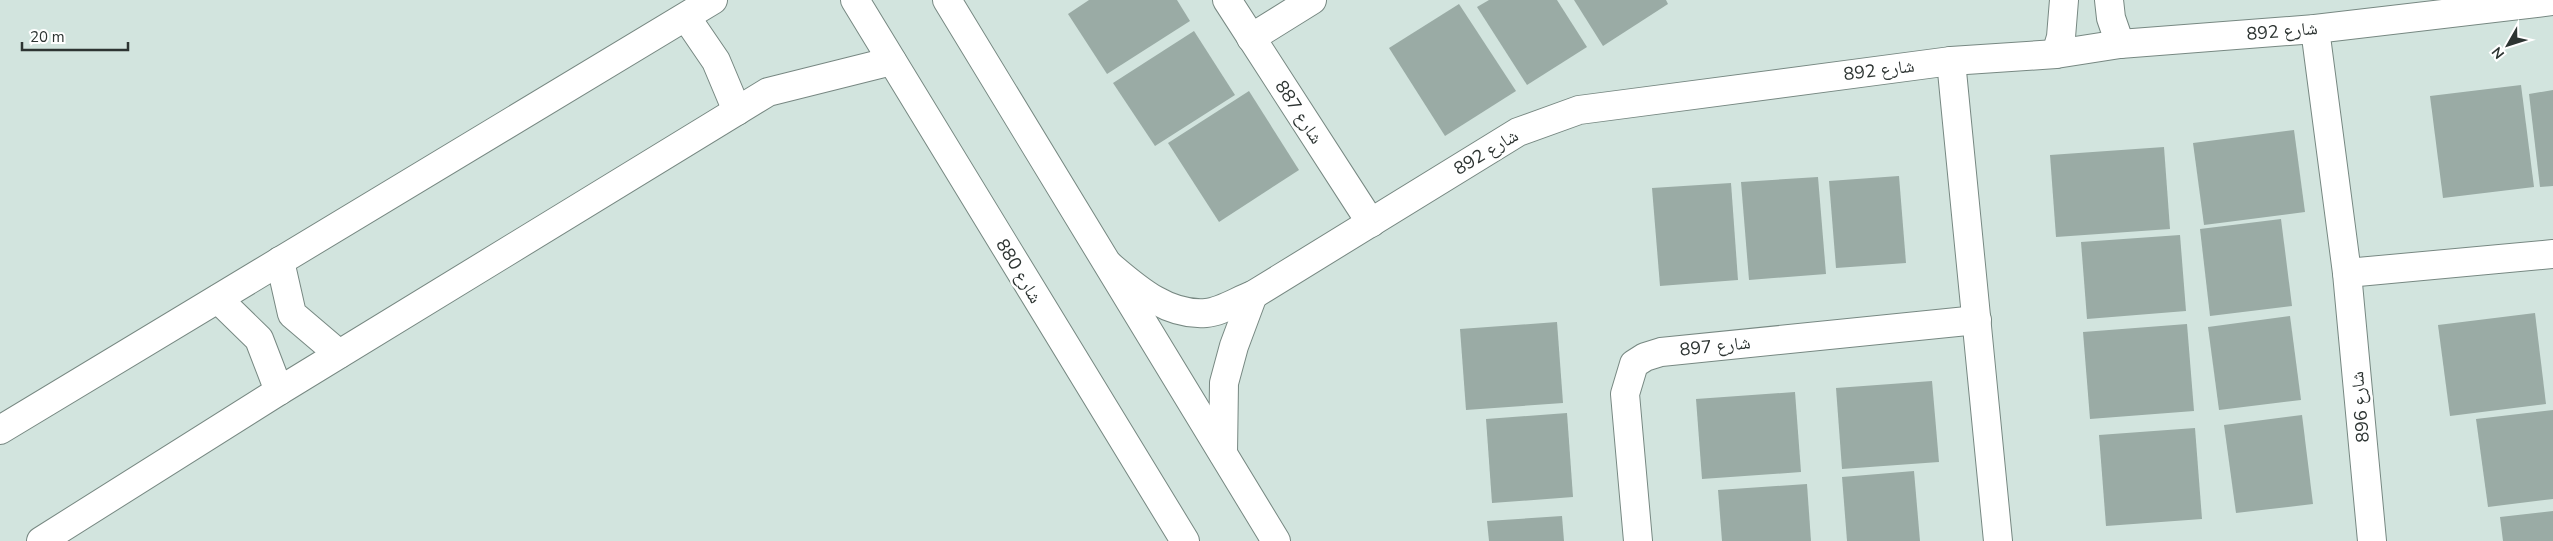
<svg xmlns="http://www.w3.org/2000/svg" width="2553" height="541" font-family="'Nunito Sans','Noto Naskh Arabic',sans-serif">
<rect width="100%" height="100%" fill="#d2e4de"/>
<g fill="#9aaba5">
<path d="M 1089,0 L 1177,0 L 1190,21 L 1107,74 L 1068,14 Z"/>
<path d="M 1489,0 L 1557,0 L 1587,47 L 1527,85 L 1477,7 Z"/>
<path d="M 1574,0 L 1666,0 L 1668,4 L 1603,46 Z"/>
<path d="M 1459,4 L 1516,91 L 1445,136 L 1389,48 Z"/>
<path d="M 1194,31 L 1235,95 L 1155,146 L 1113,83 Z"/>
<path d="M 2521,85 L 2534,187 L 2443,198 L 2430,96 Z"/>
<path d="M 2553,90 L 2553,186 L 2540,187 L 2529,94 Z"/>
<path d="M 1249,91 L 1299,170 L 1219,222 L 1168,143 Z"/>
<path d="M 2294,130 L 2305,212 L 2204,225 L 2193,143 Z"/>
<path d="M 2164,147 L 2170,229 L 2056,237 L 2050,155 Z"/>
<path d="M 1899,176 L 1906,263 L 1836,268 L 1829,181 Z"/>
<path d="M 1818,177 L 1826,274 L 1749,280 L 1741,182 Z"/>
<path d="M 1731,183 L 1738,280 L 1660,286 L 1652,188 Z"/>
<path d="M 2281,219 L 2292,306 L 2210,316 L 2200,229 Z"/>
<path d="M 2180,235 L 2186,311 L 2087,319 L 2081,242 Z"/>
<path d="M 2535,313 L 2546,404 L 2450,416 L 2438,325 Z"/>
<path d="M 2290,316 L 2301,400 L 2219,410 L 2208,327 Z"/>
<path d="M 1557,322 L 1563,403 L 1466,410 L 1460,329 Z"/>
<path d="M 2187,324 L 2194,411 L 2090,419 L 2083,332 Z"/>
<path d="M 1932,381 L 1939,462 L 1842,469 L 1836,388 Z"/>
<path d="M 1795,392 L 1801,472 L 1702,479 L 1696,399 Z"/>
<path d="M 2553,410 L 2553,499 L 2488,507 L 2476,419 Z"/>
<path d="M 1567,413 L 1573,497 L 1492,503 L 1486,419 Z"/>
<path d="M 2302,415 L 2313,504 L 2236,513 L 2224,425 Z"/>
<path d="M 2195,428 L 2202,519 L 2106,526 L 2099,435 Z"/>
<path d="M 1914,471 L 1920,541 L 1847,541 L 1842,477 Z"/>
<path d="M 1807,484 L 1811,541 L 1722,541 L 1718,490 Z"/>
<path d="M 2553,511 L 2553,541 L 2503,541 L 2500,517 Z"/>
<path d="M 1562,516 L 1564,541 L 1489,541 L 1487,521 Z"/>
</g>
<g fill="none" stroke-linecap="round" stroke-linejoin="round">
<g stroke="#778882" stroke-width="30">
<g id="minor">
<path d="M 855,0 L 1185,541"/>
<path d="M 947,0 L 1276,541"/>
<path d="M 1227,0 L 1371,223"/>
<path d="M 2109,0 L 2111,18 L 2120,44"/>
<path d="M 686,17 L 716,61 L 737,111"/>
<path d="M 2315,29 L 2347,273 L 2372,541"/>
<path d="M 1251,38 L 1312,0"/>
<path d="M 2056,54 L 2061,37 L 2064,0"/>
<path d="M 1951,61 L 1998,541"/>
<path d="M 280,261 L 292,314 L 339,354"/>
<path d="M 1109,265 C 1136,288 1167,316 1206,313 C 1221,312 1239,300 1253,295 L 1518,132 L 1579,110 L 1951,61 L 2056,54 L 2120,44 L 2315,29 L 2553,1"/>
<path d="M 2347,273 L 2553,254"/>
<path d="M 218,299 L 259,339 L 279,391"/>
<path d="M 0,430 L 713,0"/>
<path d="M 1223,453 L 1224,383 L 1234,346 L 1253,295"/>
<path d="M 41,541 L 279,391 L 768,92 L 892,61"/>
<path d="M 1638,541 L 1625,394 L 1634,364 L 1645,357 L 1661,352 L 1977,320"/>
</g>
</g>
<use href="#minor" stroke="#fff" stroke-width="28"/>
</g>
<g text-anchor="middle" dominant-baseline="central" stroke-width="5" stroke-linejoin="round" paint-order="stroke">
<g font-size="18" fill="#2d3432" stroke="#fff">
<text transform="translate(2282 31) rotate(-5)">شارع 892</text>
<text transform="translate(1879 70) rotate(-7)">شارع 892</text>
<text transform="translate(1299 112) rotate(57)">شارع 887</text>
<text transform="translate(1486 152) rotate(-31)">شارع 892</text>
<text transform="translate(1019 271) rotate(59)">شارع 880</text>
<text transform="translate(1715 346) rotate(-6)">شارع 897</text>
<text transform="translate(2360 407) rotate(-95)">شارع 896</text>
</g>
</g>
<g transform="translate(2508 45) rotate(231)" stroke="#ffffff" stroke-width="4" paint-order="stroke">
<path d="M0-4L9 19L0 12L-9 19Z" fill="#2d3432"/>
<text y="-8" font-size="14" font-weight="bold" text-anchor="middle" fill="#2d3432">N</text>
</g>
<path d="M22 42v8h106v-8" fill="none" stroke="#2d3432" stroke-width="2.5"/>
<text x="30" y="42" font-size="15" fill="#2d3432" stroke="#ffffff" stroke-width="4" paint-order="stroke">20 m</text>
</svg>
